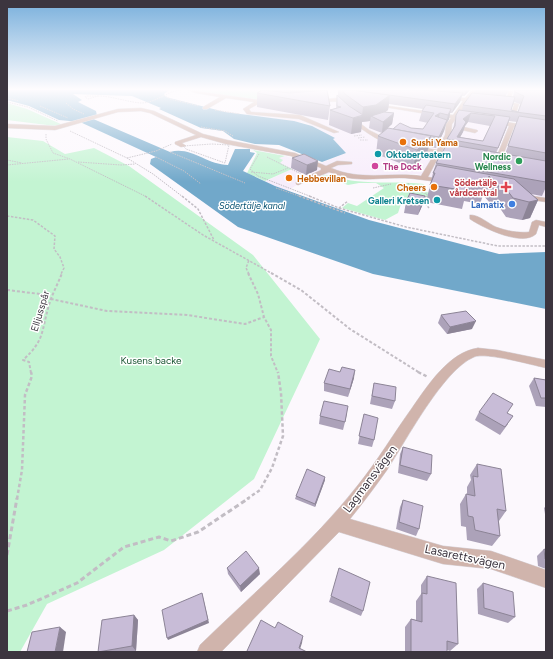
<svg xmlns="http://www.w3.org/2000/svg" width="553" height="659" font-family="Figtree,sans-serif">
<rect width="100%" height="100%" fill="#fcf8fd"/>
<path fill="#f7edfb" d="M 278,90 L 328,90 L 330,98 L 340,100 L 546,131 L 546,199 L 416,174 L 361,177 L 336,171 L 297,185 L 287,191 L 275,186 L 264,182 L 292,169 L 279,163 L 279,158 L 286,156 L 314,166 L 346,153 L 327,134 L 305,123 L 247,116 L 245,112 L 252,106 Z"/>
<g fill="#c3f4d2">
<path d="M 196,90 L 278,90 L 264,100 L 213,94 Z"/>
<path d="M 7,103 L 27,109 L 63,125 L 55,126 L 7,120 Z"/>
<path d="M 7,137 L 43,141 L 65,154 L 94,148 L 129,166 L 253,255 L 320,339 L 254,479 L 164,550 L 47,604 L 20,652 L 7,652 Z"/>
<path d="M 253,150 L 285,156 L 279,158 L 283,160 L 280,163 L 292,169 L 265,181 L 247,173 L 257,153 Z"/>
<path d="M 321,175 C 332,174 344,180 355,181 C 378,184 401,181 424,184 L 426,192 L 442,195 L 428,197 L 420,196 L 401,204 L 398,213 L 385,220 L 342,208 L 348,203 L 357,206 L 384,188 L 376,183 L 359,183 L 348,185 Z"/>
</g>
<path fill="#71a8ca" d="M 7,90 L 169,90 L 164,94 L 166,97 L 225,112 L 294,121 L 312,126 L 335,138 L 333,139 L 346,153 L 322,162 L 279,145 L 255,144 L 234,139 L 223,131 L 201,128 L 159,109 L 161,108 L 132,96 L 73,94 L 82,100 L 78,102 L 96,111 L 97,116 L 91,118 L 170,152 C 191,146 207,165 228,165 L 235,149 L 250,149 L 250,152 L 255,153 L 243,171 L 275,186 L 369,220 L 499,254 L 546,252 L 546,309 L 373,274 L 238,227 L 150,164 L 151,159 L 156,157 L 80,122 L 59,120 L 29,106 L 7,100 Z"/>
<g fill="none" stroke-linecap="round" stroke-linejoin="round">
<g stroke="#d9d5db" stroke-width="1">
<g id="minor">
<path d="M 188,90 L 274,102 L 272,104 L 260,103 L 249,109 L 251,112 L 300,115 L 339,132 L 334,133 L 299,119 L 247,114 L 243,109 L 254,102 L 226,98 L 207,109 L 203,109 L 203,107 L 220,97 L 196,93 Z"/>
<path d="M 472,90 L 476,90 L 458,116 L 473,119 L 470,121 L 456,119 L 452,124 L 451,135 L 442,151 L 460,155 L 457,157 L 440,154 L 428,177 L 447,180 L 449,181 L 445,183 C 432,181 418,179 405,178 C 376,177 357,184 329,172 L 298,185 L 296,184 L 296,182 L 321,170 L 321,168 L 291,156 L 226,144 L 201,137 L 182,143 L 186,146 L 181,147 L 175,144 L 175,142 L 196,135 L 150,113 L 141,111 L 118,112 L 55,130 L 7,128 L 7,124 L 55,126 L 118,109 L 141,108 L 154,111 L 203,134 L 227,140 L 295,153 L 326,166 L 337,161 L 352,162 L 352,164 L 338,165 L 331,168 C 361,181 390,172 421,176 L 435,153 L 412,148 L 415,146 L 437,150 L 445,135 L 446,124 L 451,118 L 372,105 L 374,104 L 453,115 L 463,101 L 446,99 L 444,97 L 465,98 Z"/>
<path d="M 488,90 L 513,91 L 510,102 L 519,104 L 514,120 L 509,119 L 514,105 L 497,102 L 506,101 L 508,93 Z"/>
<path d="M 336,98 L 353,101 L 315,102 L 313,101 Z"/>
<path d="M 348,117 L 352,117 L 369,130 L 395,143 C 387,149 356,125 348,119 Z"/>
<path d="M 493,120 L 546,128 L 546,132 L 514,127 L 500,163 L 497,165 L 494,163 L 509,126 L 491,123 Z"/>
<path d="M 464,127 L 477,130 L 478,131 L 475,133 L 462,130 Z"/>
<path d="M 518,194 L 546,198 L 546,202 L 518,198 Z"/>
<path d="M 470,215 C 478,214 489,224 496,227 C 507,231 518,233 529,232 L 532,222 L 536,220 L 546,222 L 546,227 L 539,225 L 536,234 C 522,247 483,228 470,219 Z"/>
<path d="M 478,348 L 497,350 L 546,360 L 546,368 C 532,365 486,352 474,357 C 443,370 406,441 387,470 C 375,487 363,503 350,519 L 443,546 L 491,551 L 546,570 L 546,588 L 491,569 L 443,564 L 339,532 L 221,652 L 197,652 L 200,645 C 253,593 312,544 358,485 C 378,460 394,433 412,408 C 428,385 449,352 478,348 Z"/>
</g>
</g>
<g stroke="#c2bdc4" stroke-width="1" stroke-dasharray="1.5 1" stroke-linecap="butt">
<path d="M 253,90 L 258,90"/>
<path d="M 161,91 L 169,90"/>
<path d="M 87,96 L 98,96 L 88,99 L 85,97 Z"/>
<path d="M 98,96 C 112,96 127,102 141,103 C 156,103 167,91 181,90"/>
<path d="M 166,96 L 170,99 L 199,106"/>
<path d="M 7,98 L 19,101"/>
<path d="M 7,102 L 28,107 L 58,121"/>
<path d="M 66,103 L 73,109 L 84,114"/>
<path d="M 40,106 L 68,118"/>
<path d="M 215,110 L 240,114"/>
<path d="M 201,127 L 225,131 L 233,136"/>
<path d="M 70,131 L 127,158 L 153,174 L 183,197"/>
<path d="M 46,134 L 46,139 L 53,153 L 70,159 L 147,197"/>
<path d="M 354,136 L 362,135"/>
<path d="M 358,138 L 365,137"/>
<path d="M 360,140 L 368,140"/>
<path d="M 212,144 L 229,145 L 225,163 L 186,149 L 183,146 Z"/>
<path d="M 170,152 L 245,183"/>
<path d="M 259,154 L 250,169 L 258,176 L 312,197"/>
<path d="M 156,157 L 184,171 L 201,184"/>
<path d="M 267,157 L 301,174"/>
<path d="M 127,158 L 156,151 L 172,144"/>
<path d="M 7,160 L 22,163"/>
<path d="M 78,162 L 121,165 L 135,164"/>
<path d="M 7,165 L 69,159"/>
<path d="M 251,172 L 273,174 L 288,168"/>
<path d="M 408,183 L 410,187 L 427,194 L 426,197"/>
<path d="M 276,188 L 302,197"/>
<path d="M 373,188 L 391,184"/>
</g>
<g stroke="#c2bdc4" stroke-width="1.5" stroke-dasharray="2.5 1.5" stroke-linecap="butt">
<path d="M 145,196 L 203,235 L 273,274"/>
<path d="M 182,196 L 198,209 L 214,240"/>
<path d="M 299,196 L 345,213"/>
<path d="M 309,196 L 339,208 L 348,201"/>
<path d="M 426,196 L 424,202 L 429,208"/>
<path d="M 339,208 L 406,227 L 498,246 L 546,246"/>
<path d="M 7,216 L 33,220 L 55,236 L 54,249 L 60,257 L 64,268 L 61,274"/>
<path d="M 249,274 L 246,268 L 249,260"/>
</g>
<g stroke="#c2bdc4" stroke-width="2" stroke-dasharray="3 2" stroke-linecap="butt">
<path d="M 248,273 L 258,294 L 264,317 L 271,330 L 271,356 L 278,373"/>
<path d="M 271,273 L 301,290 L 350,329 L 420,373"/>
<path d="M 7,290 L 40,294 L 51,299 L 107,311 L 187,315 L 245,324 L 264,317"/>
<path d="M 31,373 L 29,362 L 23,360 C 45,340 41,332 49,305 C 52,294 58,284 62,273"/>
</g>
<g stroke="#c2bdc4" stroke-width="2.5" stroke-dasharray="3.5 2.5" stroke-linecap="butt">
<path d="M 418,372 L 428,377"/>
<path d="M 17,499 L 22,470 L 25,395 L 32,376 L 31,372"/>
<path d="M 247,499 L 260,490 L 272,468 L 283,436 L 281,393 L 278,372"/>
</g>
<g stroke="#c2bdc4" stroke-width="3" stroke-dasharray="5 3" stroke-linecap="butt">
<path d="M 7,555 L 17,498"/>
<path d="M 7,611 L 27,605 L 77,583 L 124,547 L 159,537 L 171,541 L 198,532 L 249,498"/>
</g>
<use href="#minor" fill="#d0b4ac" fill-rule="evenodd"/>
</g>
<g fill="#aca2b9" fill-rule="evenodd">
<path d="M 271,90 L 327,90 L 330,106 L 328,120 L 257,107 L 257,93 L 271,91 Z"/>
<path d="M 338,90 L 470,90 L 464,96 L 462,96 L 460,102 L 452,113 L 450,113 L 449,119 L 446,124 L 444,131 L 436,148 L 429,147 L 427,153 L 413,168 L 376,154 L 378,136 L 393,129 L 411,128 L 423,129 L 428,123 L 419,121 L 422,111 L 423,109 L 389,104 L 388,110 L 385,112 L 394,113 L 392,124 L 382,133 L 369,128 L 370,121 L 362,122 L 361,132 L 351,134 L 329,125 L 330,110 L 336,108 L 337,95 L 338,96 Z"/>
<path d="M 475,90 L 508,90 L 506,96 L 513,97 L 514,91 L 513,90 L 546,90 L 546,187 L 542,196 L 531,194 L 538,200 L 530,218 L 522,220 L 506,217 L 497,204 L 491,204 L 483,195 L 480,204 L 464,201 L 462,209 L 426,202 L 433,173 L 434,170 L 436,163 L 445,149 L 447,139 L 453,129 L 456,115 L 462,110 L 463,105 L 474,93 ZM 514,102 L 520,104 L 518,112 L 511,110 ZM 509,121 L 517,122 L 505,154 L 496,153 ZM 468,122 L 490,126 L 483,141 L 460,137 L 463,132 L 465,126 Z"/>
<path d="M 292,158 L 317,170 L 306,175 L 291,168 Z"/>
<path d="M 425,196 L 422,206 L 418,215 L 404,213 L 406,202 Z"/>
<path d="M 441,315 L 472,329 L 447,334 L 438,323 Z"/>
<path d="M 354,378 L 348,397 L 324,391 L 324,383 Z"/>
<path d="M 534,378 L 546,380 L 546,407 L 536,406 L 529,386 Z"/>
<path d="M 374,383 L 395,401 L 392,409 L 370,404 Z"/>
<path d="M 479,412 L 508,424 L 500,435 L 475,420 Z"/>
<path d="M 347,414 L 343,430 L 319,424 L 320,416 Z"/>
<path d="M 364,414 L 374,440 L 372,447 L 358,444 Z"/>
<path d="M 403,447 L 431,474 L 427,481 L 398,473 L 400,454 Z"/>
<path d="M 477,464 L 506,511 L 499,521 L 500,536 L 492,546 L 467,540 L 466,527 L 461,526 L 460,504 L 466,494 L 467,494 L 467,487 L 471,480 L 470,475 Z"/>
<path d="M 325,480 L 315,507 L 295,499 L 296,496 Z"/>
<path d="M 403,500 L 419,529 L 416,536 L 396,529 L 400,507 Z"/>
<path d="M 546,506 L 546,520 L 544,508 Z"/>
<path d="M 544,549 L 546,550 L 546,569 L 538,566 L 537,556 Z"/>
<path d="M 227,568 L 260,574 L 241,592 L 228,574 Z"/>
<path d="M 427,576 L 458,644 L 450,651 L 447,650 L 447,652 L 405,652 L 405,627 L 411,619 L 416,620 L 416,601 L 421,594 L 421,585 Z"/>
<path d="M 483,583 L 515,617 L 508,623 L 478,614 L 477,589 Z"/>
<path d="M 331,596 L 363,611 L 361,616 L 329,602 Z"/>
<path d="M 134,615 L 138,620 L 136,651 L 129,652 L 98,652 Z"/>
</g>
<g fill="#8c8496">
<path d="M 290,90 L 326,90 L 325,97 L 290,99 Z"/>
<path d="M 466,90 L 470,90 L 464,96 Z"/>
<path d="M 463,93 L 460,102 L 452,113 L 455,104 Z"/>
<path d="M 390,95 L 388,110 L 376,119 L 371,116 L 370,121 L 362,122 L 361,132 L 351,134 L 353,118 L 362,116 L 363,107 Z"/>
<path d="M 451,109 L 449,119 L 446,124 L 444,131 L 436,148 L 439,137 L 446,123 L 448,115 Z"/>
<path d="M 394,113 L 392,124 L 382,133 L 383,122 Z"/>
<path d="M 440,113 L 437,124 L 435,116 Z"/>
<path d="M 471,113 L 468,122 L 465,126 L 463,132 L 458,141 L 456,141 L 463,119 Z"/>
<path d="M 510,117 L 507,127 L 494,158 L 498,148 Z"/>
<path d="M 431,136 L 427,153 L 413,168 L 417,150 Z"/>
<path d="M 318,161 L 317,170 L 306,175 L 307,165 Z"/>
<path d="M 425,196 L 422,206 L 418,215 L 421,205 Z"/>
<path d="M 538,200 L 530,218 L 522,220 L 529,202 Z"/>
<path d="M 476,321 L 472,329 L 447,334 L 450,327 Z"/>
<path d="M 355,370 L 354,378 L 348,397 L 350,389 Z"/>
<path d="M 325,477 L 325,480 L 315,507 L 315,504 Z"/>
<path d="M 259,568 L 260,574 L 241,592 L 240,586 Z"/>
<path d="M 202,593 L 209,623 L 168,640 L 167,638 Z"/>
<path d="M 134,615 L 138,620 L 136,651 L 132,646 Z"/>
<path d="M 60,627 L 66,632 L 63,652 L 55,652 Z"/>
<path d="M 303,636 L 302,643 L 299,652 L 299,648 Z"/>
</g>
<g fill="#c8bcd7" stroke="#8c8496" fill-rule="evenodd">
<path d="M 262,90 L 290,93 L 327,90 L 330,106 L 257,93 Z"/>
<path d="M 342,90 L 352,90 L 390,95 L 376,105 L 363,107 L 345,94 Z"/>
<path d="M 352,90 L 422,90 L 463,93 L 455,104 Z"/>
<path d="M 515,90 L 546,90 L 546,116 L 463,105 L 472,93 L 515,97 L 511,110 L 518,112 L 524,96 L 515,92 Z"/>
<path d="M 337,95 L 349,106 L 363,115 L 353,118 L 330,110 L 341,107 L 337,106 Z"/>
<path d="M 426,105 L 451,109 L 448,115 L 440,113 L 435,116 L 447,120 L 439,137 L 393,129 L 400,123 L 411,128 L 423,129 L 434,113 L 422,111 Z"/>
<path d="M 459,110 L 510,117 L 498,148 L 447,139 L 455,126 L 456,115 ZM 471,113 L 495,116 L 483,141 L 457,137 L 466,122 L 463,119 Z"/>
<path d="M 384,112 L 394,113 L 383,122 L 371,116 Z"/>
<path d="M 519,116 L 546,120 L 546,153 L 508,146 Z"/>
<path d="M 388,128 L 431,136 L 417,150 L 378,136 Z"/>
<path d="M 447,144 L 546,161 L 546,182 L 436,163 Z"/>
<path d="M 304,154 L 318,161 L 307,165 L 292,158 Z"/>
<path d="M 437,165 L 514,179 L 538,200 L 529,202 L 513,198 L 504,186 L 497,186 L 489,176 L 486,186 L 470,183 L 468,191 L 430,185 L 435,173 L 433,173 Z"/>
<path d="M 410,193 L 425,196 L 421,205 L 406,202 Z"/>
<path d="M 466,311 L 476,321 L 450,327 L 441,315 Z"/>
<path d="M 342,367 L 355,370 L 350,389 L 324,383 L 329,369 L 340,372 Z"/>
<path d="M 534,378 L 546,380 L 546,398 L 541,398 Z"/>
<path d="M 374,383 L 396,387 L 395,401 L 372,396 Z"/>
<path d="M 493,393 L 513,404 L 507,413 L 513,416 L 505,427 L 479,412 Z"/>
<path d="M 324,401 L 348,406 L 345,422 L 320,416 Z"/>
<path d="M 364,414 L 378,418 L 374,440 L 359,436 Z"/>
<path d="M 403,447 L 432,455 L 431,474 L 400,465 Z"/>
<path d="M 477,464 L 501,469 L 506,511 L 497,509 L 500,536 L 475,530 L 473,517 L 468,516 L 466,494 L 475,496 L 473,476 L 478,477 Z"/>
<path d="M 307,469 L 325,477 L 315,504 L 296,496 Z"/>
<path d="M 403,500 L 423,506 L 419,529 L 399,522 Z"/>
<path d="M 544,549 L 546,550 L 546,560 L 545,559 Z"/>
<path d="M 246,551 L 259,568 L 240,586 L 227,568 Z"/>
<path d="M 339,568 L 370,582 L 363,611 L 331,596 Z"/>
<path d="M 427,576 L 456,583 L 458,644 L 447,641 L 447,652 L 411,652 L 411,619 L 422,622 L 422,593 L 427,594 Z"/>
<path d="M 483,583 L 513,592 L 515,617 L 484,608 Z"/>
<path d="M 202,593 L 208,620 L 167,638 L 162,610 Z"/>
<path d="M 134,615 L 132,646 L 98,652 L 102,620 Z"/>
<path d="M 261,620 L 275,628 L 278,622 L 303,636 L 299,648 L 307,652 L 250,652 L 247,651 Z"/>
<path d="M 60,627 L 55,652 L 27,652 L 32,632 Z"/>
</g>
<linearGradient id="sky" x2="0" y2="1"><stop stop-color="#78afdc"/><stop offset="0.49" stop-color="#fefcfe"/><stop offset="1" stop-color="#fefcfe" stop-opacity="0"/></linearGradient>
<rect width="553" height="182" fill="url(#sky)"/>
<g fill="#e8710a" stroke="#fff" stroke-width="1.5">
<circle cx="403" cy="142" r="4"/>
<circle cx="289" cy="178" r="4"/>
<circle cx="434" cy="187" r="4"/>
</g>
<g fill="#0f9aa8" stroke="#fff" stroke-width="1.5">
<circle cx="378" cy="154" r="4"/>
<circle cx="437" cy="200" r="4"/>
</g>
<circle fill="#2e9e5b" stroke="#fff" stroke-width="1.5" cx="519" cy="161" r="4"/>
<circle fill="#d1479c" stroke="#fff" stroke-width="1.5" cx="375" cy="166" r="4"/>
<path fill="#e0444e" stroke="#fff" stroke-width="1.5" d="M504 181h4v4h4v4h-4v4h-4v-4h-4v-4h4z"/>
<circle fill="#3f7fe0" stroke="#fff" stroke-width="1.5" cx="512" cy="204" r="4"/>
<g text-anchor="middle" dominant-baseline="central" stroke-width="3" stroke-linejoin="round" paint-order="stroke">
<g font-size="9" font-weight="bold" fill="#c56008" stroke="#fff" text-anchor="start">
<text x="411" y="142">Sushi Yama</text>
<text x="297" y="178">Hebbevillan</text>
<text x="426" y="187" text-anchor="end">Cheers</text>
</g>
<g font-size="9" font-weight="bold" fill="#0d838f" stroke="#fff" text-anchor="start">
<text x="386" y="154">Oktoberteatern</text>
<text x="429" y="200" text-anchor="end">Galleri Kretsen</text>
</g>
<g font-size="9" font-weight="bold" fill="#27864d" stroke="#fff" text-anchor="end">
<text x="511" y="156">Nordic<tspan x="511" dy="10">Wellness</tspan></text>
</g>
<g font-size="9" font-weight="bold" fill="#b23c85" stroke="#fff" text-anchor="start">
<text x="383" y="166">The Dock</text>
</g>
<g font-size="9" font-weight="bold" fill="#be3a42" stroke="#fff" text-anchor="end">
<text x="497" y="182">Södertälje<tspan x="497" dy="10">vårdcentral</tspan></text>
</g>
<g font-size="9" font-weight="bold" fill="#366cbe" stroke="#fff" text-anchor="end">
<text x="504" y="204">Lamatix</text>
</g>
<g font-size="9" font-style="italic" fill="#024e6f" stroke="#fff">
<text x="252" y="205">Södertälje kanal</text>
</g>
<g font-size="10" fill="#3c353f" stroke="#fff">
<text transform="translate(40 311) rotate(-73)">Elljusspår</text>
</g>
<g font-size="10" fill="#195532" stroke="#fff">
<text x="151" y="360">Kusens backe</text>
</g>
<g font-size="12" fill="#3c353f" stroke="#fff">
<text transform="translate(370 479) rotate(-53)">Lagmansvägen</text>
<text transform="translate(465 557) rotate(12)">Lasarettsvägen</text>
</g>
</g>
<rect width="553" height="659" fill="none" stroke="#3c353f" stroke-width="16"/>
</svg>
